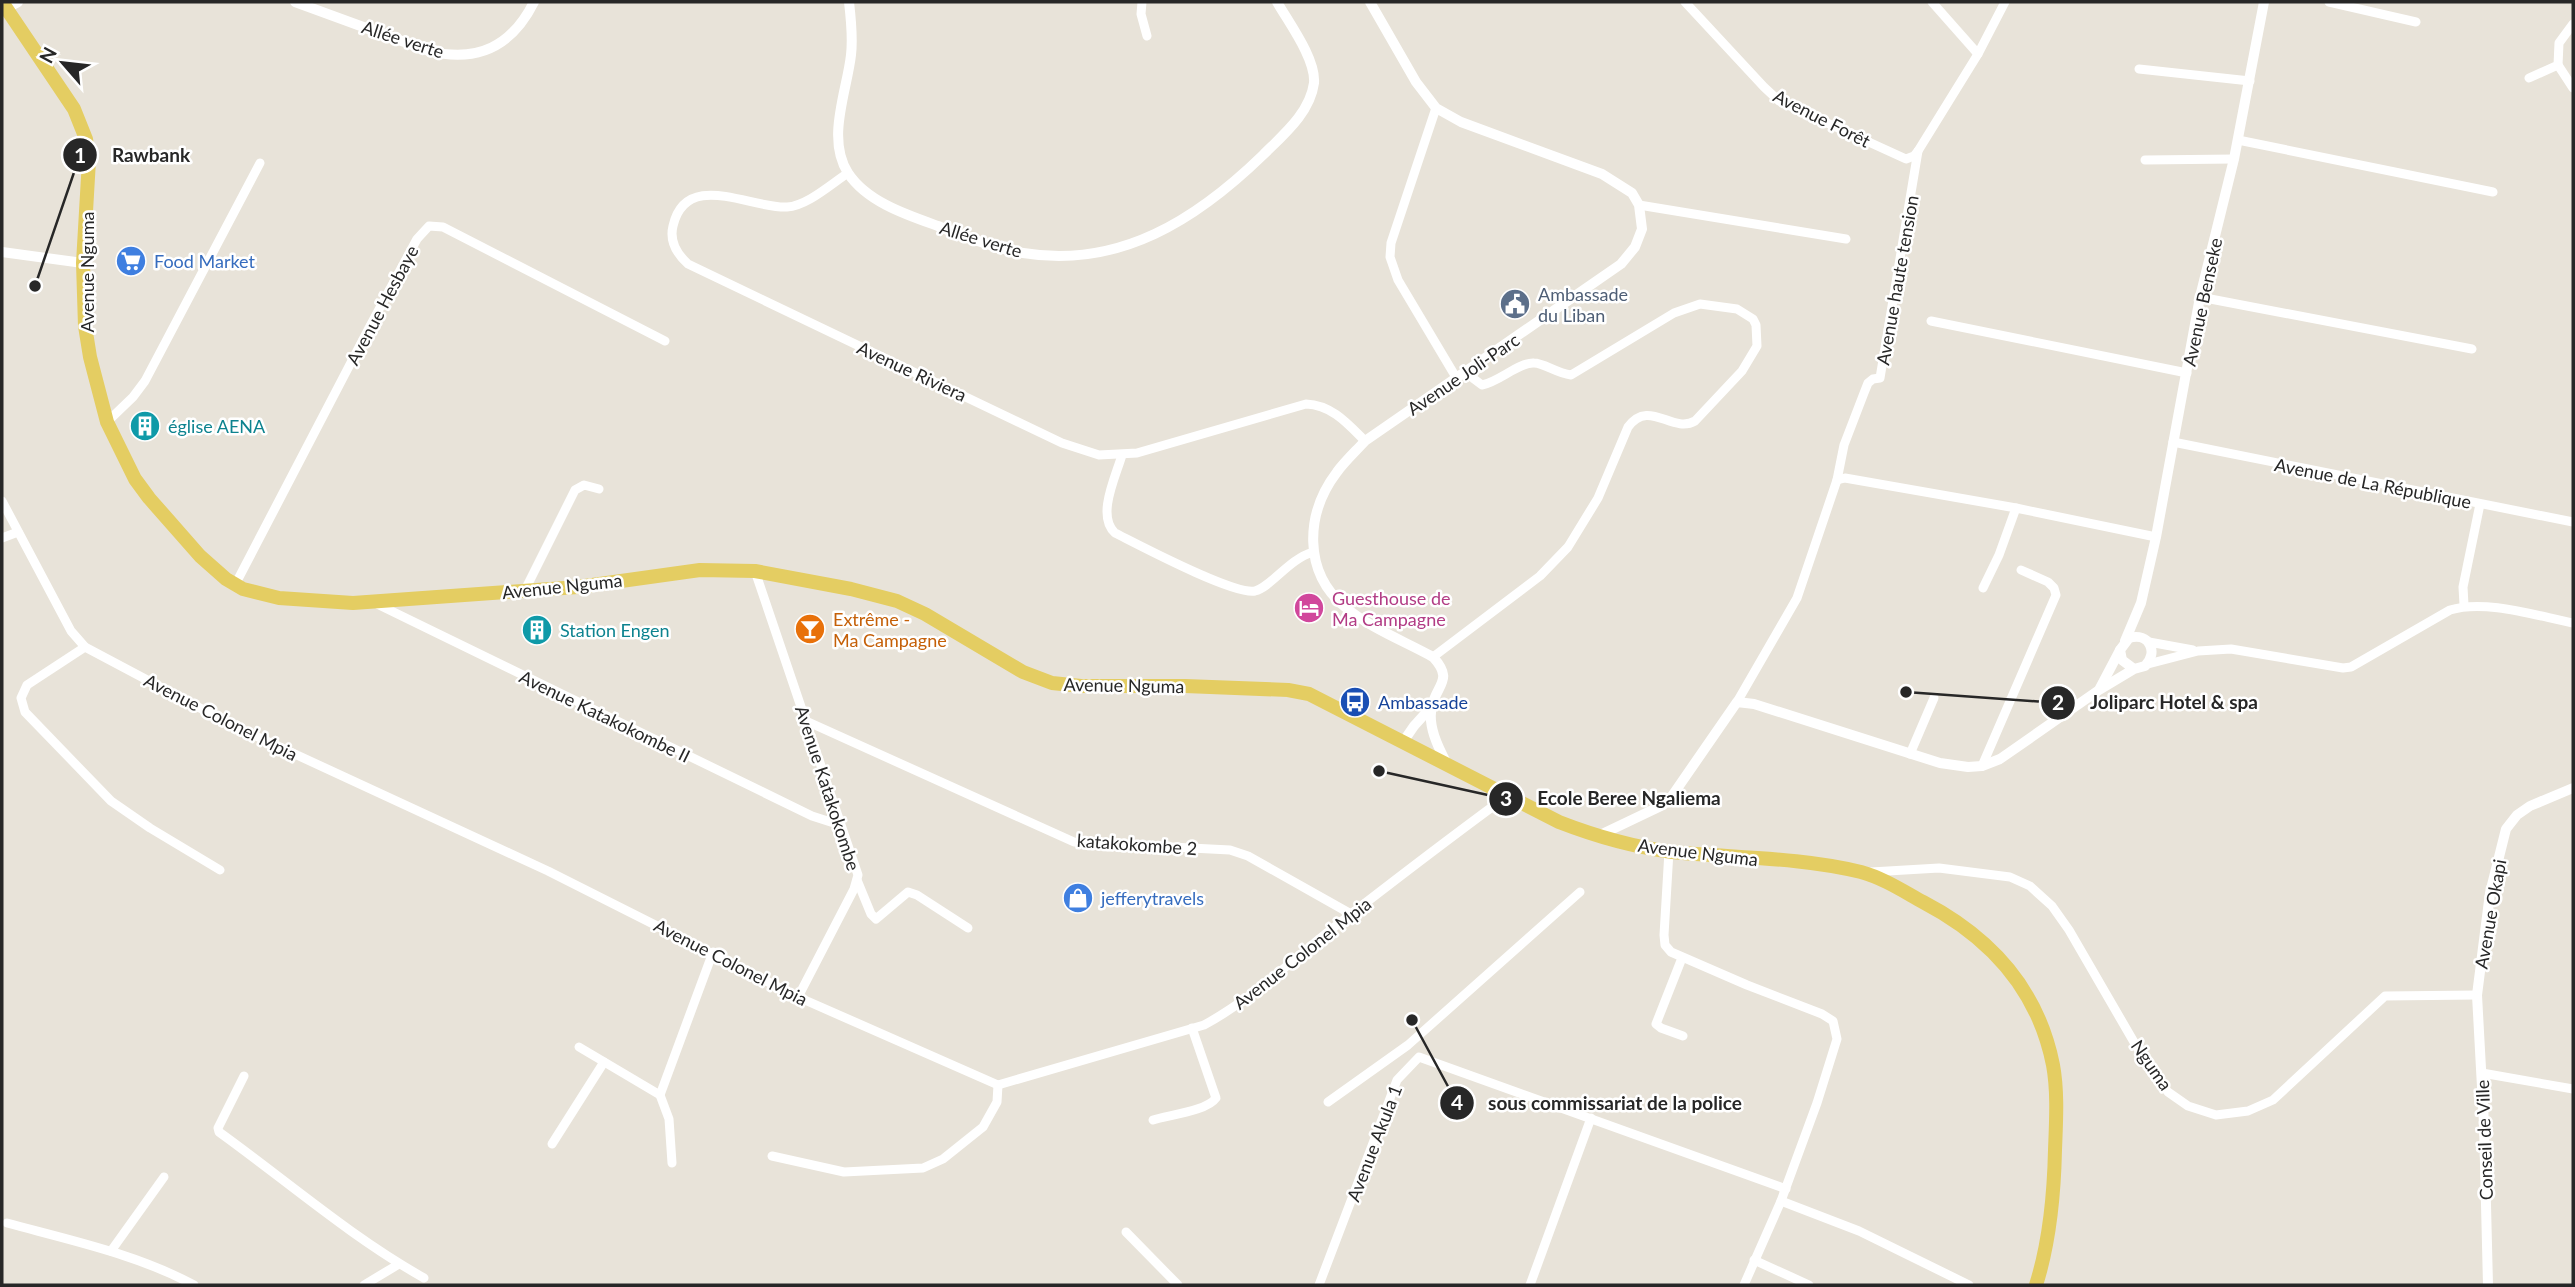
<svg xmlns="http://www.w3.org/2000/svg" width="2575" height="1287" font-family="Lato,sans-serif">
<rect width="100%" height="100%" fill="#e8e3d9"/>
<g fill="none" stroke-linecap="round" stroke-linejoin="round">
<g stroke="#fff" stroke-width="9">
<path d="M 1142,2 L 1141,14 L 1147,36"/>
<path d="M 1685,2 L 1764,87 L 1779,101 L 1906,159 L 1914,156 L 1918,151 L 1978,54 L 2005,2"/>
<path d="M 1932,2 L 1978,54"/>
<path d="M 2329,2 L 2416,22"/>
<path d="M 2558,65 L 2573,88"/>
<path d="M 2139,69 L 2250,81"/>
<path d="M 2529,78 L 2558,65 L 2559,43 L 2573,24"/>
<path d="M 1436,108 L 1391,243 L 1390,257 L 1398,280 L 1457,379"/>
<path d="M 2238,140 L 2493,192"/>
<path d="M 2145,160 L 2234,159"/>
<path d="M 848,173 C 831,184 807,206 787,207 C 751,209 686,169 673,226 C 669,242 677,254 688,264 L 1062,443 L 1099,455 L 1137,453 L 1306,404 C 1332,405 1348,424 1365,441"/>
<path d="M 1639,205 L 1846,239"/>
<path d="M 2200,297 L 2472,349"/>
<path d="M 1931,321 L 2187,373"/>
<path d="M 107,422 L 133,397 L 145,381 L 260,163"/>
<path d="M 2173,442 L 2573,522"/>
<path d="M 1122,455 C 1116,476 1096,516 1115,533 C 1139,545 1233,595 1255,591 C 1271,587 1289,559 1313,552"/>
<path d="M 1837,480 L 1845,478 L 2016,508 L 2156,537"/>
<path d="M 2,501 L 71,631 L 85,647 L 232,725 L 548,871 L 798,997 L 998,1085 L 1204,1025 C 1249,1001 1288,964 1328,932 C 1387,886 1447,840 1507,796"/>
<path d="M 2,538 L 18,532"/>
<path d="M 755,571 L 858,875 L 854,889 L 798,997"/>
<path d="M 235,585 L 370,326 L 417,239 L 429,226 L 443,227 L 665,341"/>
<path d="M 1983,588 L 1999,555 L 2016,508"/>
<path d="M 525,590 L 575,490 L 584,485 L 599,489"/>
<path d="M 375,603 L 812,816 L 840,825"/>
<path d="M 2464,605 L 2463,587 L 2480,504"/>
<path d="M 2149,642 L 2193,650"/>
<path d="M 85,647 L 27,685 L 21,698 L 25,712 L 111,801 L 150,828 L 220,870"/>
<path d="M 1433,657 L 1540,576 L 1568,547 L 1598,498 L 1628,427 C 1649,398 1672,434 1695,421 L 1742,371 L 1757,346 L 1756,325 L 1753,319 L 1737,309 L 1700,304 L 1674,313 L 1571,375 C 1556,373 1544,363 1534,363 C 1519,362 1499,382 1482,385 L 1474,379 L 1469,371"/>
<path d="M 2148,664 L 2198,651 L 2231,649 L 2343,668 L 2351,667 L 2450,610 C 2485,599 2537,616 2573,623"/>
<path d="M 1737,702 L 1797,598 L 1837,480 L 1844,445 L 1864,393 L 1868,383 L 1873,379 L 1880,378 L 1918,151"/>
<path d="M 806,721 L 1074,842 L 1230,850 L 1248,856 L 1351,914"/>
<path d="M 1910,754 L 1934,698"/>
<path d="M 1982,766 L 2056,595 L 2054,588 L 2048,582 L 2021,570"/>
<path d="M 1669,851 L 1664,935 L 1665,945 L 1671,952 L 1747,985 L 1822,1014 L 1833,1021 L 1837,1039 L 1817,1103 L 1781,1201 L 1744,1285"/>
<path d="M 1871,872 L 1939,868 L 2010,877 L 2030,886 L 2052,906 L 2069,930 L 2149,1068 L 2168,1092 L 2188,1106 L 2216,1115 L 2248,1111 L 2273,1100 L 2385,996 L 2477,995"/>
<path d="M 857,880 L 871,914 L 876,919 L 908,892 L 917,895 L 968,928"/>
<path d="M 1682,958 L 1656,1024 L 1661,1028 L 1683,1036"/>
<path d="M 579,1047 L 660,1095 L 669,1119 L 672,1163"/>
<path d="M 2482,1073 L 2573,1089"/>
<path d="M 244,1076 L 218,1128 L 219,1132 C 287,1181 351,1237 424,1278"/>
<path d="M 660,1095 L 713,952"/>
<path d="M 1328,1102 L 1408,1045 L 1580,892"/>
<path d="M 1153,1120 C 1169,1115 1207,1111 1216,1098 L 1192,1028"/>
<path d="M 552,1144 L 604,1062"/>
<path d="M 772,1156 L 844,1172 L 923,1168 L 943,1159 L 983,1127 L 997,1102 L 998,1085"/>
<path d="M 1781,1201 L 1859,1231 L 1969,1285"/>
<path d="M 7,1223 C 70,1240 136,1254 194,1285"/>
<path d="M 1126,1232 L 1178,1285"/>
<path d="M 111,1251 L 164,1177"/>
<path d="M 1754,1260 L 1809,1285"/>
<path d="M 364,1285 L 399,1264"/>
<path d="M 1319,1285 L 1397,1080 L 1419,1057 L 1786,1189"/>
<path d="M 1530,1285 L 1591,1118"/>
</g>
<g stroke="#fff" stroke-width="10">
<path d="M 295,2 L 429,51 C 478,63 512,46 534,2"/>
<path d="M 849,2 C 851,19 853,38 851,55 C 847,91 826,139 848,173 C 867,202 907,215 938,226 C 965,237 994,248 1023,253 C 1120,269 1197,219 1263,155 C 1283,135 1310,113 1314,83 C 1316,59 1289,23 1277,2"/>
<path d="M 1370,2 L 1416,82 L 1436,108 L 1461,122 L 1602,174 L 1632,193 L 1639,205 L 1642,229 L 1635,247 L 1621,264 L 1365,441 C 1356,451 1345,461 1337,472 C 1305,514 1303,572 1345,607 C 1370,628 1404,641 1433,657 C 1454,680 1437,684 1432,706 C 1427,725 1438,747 1447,764"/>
<path d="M 7,8 L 18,2"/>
<path d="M 2,252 L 83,263"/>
<path d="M 2125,641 L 2141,603 L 2156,537 L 2200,297 L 2234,159 L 2264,2"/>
<path d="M 2100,688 L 2120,650"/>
<path d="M 1403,742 L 1414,726 L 1432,706"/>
<path d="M 1598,836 L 1663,805 L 1672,796 L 1737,702 L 1754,704 L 1940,763 L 1968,767 L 1982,766 L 2000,759 L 2099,690 L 2134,669 L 2145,666 C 2159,652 2149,632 2129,638 L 2120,650 L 2122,660 L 2134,669"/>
<path d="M 2488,1285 L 2484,1124 L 2477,995 L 2490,893 L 2506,829 L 2517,815 L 2530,806 L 2573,788"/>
</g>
<path stroke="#e4cd62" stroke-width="14" d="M 2,2 L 74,109 L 86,139 L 89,160 L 83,263 L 85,326 L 90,357 L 107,422 L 135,479 L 149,498 L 200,556 L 226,579 L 243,589 L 279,598 L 353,603 L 578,587 L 700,570 L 755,571 L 851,589 L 897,601 L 925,614 L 1023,672 L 1052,683 L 1081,686 L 1185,686 L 1288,690 L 1309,694 L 1559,822 C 1595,836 1634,847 1672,852 C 1734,858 1800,857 1861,872 C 1883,878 1903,891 1923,902 C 1990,937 2038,989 2053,1065 C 2058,1092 2056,1123 2055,1150 C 2054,1196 2050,1241 2036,1285"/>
</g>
<defs>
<g id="supermarket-disc" transform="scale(1.575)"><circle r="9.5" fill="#3f7fe0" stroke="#fff"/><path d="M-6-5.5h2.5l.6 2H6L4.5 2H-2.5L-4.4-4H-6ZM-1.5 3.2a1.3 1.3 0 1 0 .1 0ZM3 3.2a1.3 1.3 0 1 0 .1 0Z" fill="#fff"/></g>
<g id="civic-disc" transform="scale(1.575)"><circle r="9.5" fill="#5c6f8a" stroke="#fff"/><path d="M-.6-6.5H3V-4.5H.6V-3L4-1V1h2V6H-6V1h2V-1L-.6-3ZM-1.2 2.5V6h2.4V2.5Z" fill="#fff"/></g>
<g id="building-disc" transform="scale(1.575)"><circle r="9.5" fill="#0f9aa8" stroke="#fff"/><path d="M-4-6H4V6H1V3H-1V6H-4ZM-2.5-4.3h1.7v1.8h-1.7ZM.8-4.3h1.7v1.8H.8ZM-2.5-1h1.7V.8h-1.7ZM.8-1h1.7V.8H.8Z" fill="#fff"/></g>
<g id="hotel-disc" transform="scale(1.575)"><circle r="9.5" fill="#d1479c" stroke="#fff"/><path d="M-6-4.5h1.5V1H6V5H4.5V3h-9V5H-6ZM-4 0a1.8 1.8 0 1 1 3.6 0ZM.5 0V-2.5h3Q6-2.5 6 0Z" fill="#fff"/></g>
<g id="bar-disc" transform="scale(1.575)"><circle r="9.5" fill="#e8710a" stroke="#fff"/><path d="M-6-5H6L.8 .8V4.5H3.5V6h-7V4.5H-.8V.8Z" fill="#fff"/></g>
<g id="bus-disc" transform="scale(1.575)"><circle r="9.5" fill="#1a4fb4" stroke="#fff"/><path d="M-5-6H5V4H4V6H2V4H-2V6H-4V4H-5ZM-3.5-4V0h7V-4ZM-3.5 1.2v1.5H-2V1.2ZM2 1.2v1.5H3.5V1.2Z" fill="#fff"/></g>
<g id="shop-disc" transform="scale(1.575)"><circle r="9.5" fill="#3f7fe0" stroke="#fff"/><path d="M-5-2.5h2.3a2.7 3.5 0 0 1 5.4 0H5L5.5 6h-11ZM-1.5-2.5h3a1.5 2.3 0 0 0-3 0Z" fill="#fff"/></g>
</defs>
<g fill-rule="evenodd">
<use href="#supermarket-disc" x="131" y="261"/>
<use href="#civic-disc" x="1515" y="304"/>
<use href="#building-disc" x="145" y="426"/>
<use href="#hotel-disc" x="1309" y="608"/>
<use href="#bar-disc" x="810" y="629"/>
<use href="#building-disc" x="537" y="630"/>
<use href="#bus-disc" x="1355" y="702"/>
<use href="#shop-disc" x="1078" y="898"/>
</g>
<g text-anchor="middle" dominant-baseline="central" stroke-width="5" stroke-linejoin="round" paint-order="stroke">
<g font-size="18" fill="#272727" stroke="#fff">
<text transform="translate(403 39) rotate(18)">Allée verte</text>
<text transform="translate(1822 118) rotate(27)">Avenue Forêt</text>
<text transform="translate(981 239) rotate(17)">Allée verte</text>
<text transform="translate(87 272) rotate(-90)">Avenue Nguma</text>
<text transform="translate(1897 280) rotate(-80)">Avenue haute tension</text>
<text transform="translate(2202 302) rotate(-78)">Avenue Benseke</text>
<text transform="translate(382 305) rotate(-62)">Avenue Hesbaye</text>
<text transform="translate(912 371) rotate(25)">Avenue Riviera</text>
<text transform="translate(1463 374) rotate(-34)">Avenue Joli-Parc</text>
<text transform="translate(2373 483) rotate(11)">Avenue de La République</text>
<text transform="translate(562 586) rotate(-6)">Avenue Nguma</text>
<text transform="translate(1124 685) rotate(1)">Avenue Nguma</text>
<text transform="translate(605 716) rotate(26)">Avenue Katakokombe II</text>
<text transform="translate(221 717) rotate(27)">Avenue Colonel Mpia</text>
<text transform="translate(828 788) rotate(72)">Avenue Katakokombe</text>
<text transform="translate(1137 844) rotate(4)">katakokombe 2</text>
<text transform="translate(1698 852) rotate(7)">Avenue Nguma</text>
<text transform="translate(2490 914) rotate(-80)">Avenue Okapi</text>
<text transform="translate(1302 953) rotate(-38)">Avenue Colonel Mpia</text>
<text transform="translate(731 962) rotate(27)">Avenue Colonel Mpia</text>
<text transform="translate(2152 1065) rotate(55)">Nguma</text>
<text transform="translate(2484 1140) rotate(-92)">Conseil de Ville</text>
<text transform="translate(1374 1143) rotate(-69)">Avenue Akula 1</text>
</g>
<g font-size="18" fill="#366cbe" stroke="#fff" text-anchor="start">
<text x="154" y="261">Food Market</text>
<text x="1101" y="898">jefferytravels</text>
</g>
<g font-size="18" fill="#4e5e75" stroke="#fff" text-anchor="start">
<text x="1538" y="294">Ambassade<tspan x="1538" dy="21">du Liban</tspan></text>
</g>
<g font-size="18" fill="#0d838f" stroke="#fff" text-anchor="start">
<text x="168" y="426">église AENA</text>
<text x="560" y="630">Station Engen</text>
</g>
<g font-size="18" fill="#b23c85" stroke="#fff" text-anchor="start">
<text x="1332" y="598">Guesthouse de<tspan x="1332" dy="21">Ma Campagne</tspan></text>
</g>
<g font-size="18" fill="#c56008" stroke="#fff" text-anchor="start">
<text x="833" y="619">Extrême -<tspan x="833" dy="21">Ma Campagne</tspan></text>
</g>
<g font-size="18" fill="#164399" stroke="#fff" text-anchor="start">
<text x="1378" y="702">Ambassade</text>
</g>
</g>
<path fill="none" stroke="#272727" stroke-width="2.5" d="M35 286L80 155M1906 692L2058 703M1379 771L1506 799M1412 1020L1457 1103"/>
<g fill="#272727" stroke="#fff" stroke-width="2.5">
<circle cx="35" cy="286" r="7"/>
<circle cx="1906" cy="692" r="7"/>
<circle cx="1379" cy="771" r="7"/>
<circle cx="1412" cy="1020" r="7"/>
<circle cx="80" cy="155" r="18"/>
<circle cx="2058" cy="703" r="18"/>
<circle cx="1506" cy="799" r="18"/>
<circle cx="1457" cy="1103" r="18"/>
</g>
<g font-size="21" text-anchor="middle" font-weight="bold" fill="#fff">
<text x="80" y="163">1</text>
<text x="2058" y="710">2</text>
<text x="1506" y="806">3</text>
<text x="1457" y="1110">4</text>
</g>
<g font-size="19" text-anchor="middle" font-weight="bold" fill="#272727" stroke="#fff" stroke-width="5" stroke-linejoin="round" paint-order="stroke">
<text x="151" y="162">Rawbank</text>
<text x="2174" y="709">Joliparc Hotel &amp; spa</text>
<text x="1629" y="805">Ecole Beree Ngaliema</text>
<text x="1615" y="1110">sous commissariat de la police</text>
</g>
<rect width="2575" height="1287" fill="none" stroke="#272727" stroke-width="7"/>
<g transform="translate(63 63) rotate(298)" stroke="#ffffff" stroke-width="5" paint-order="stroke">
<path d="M0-5L12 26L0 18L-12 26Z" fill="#272727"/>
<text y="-10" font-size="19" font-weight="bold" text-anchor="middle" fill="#272727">N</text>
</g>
</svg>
